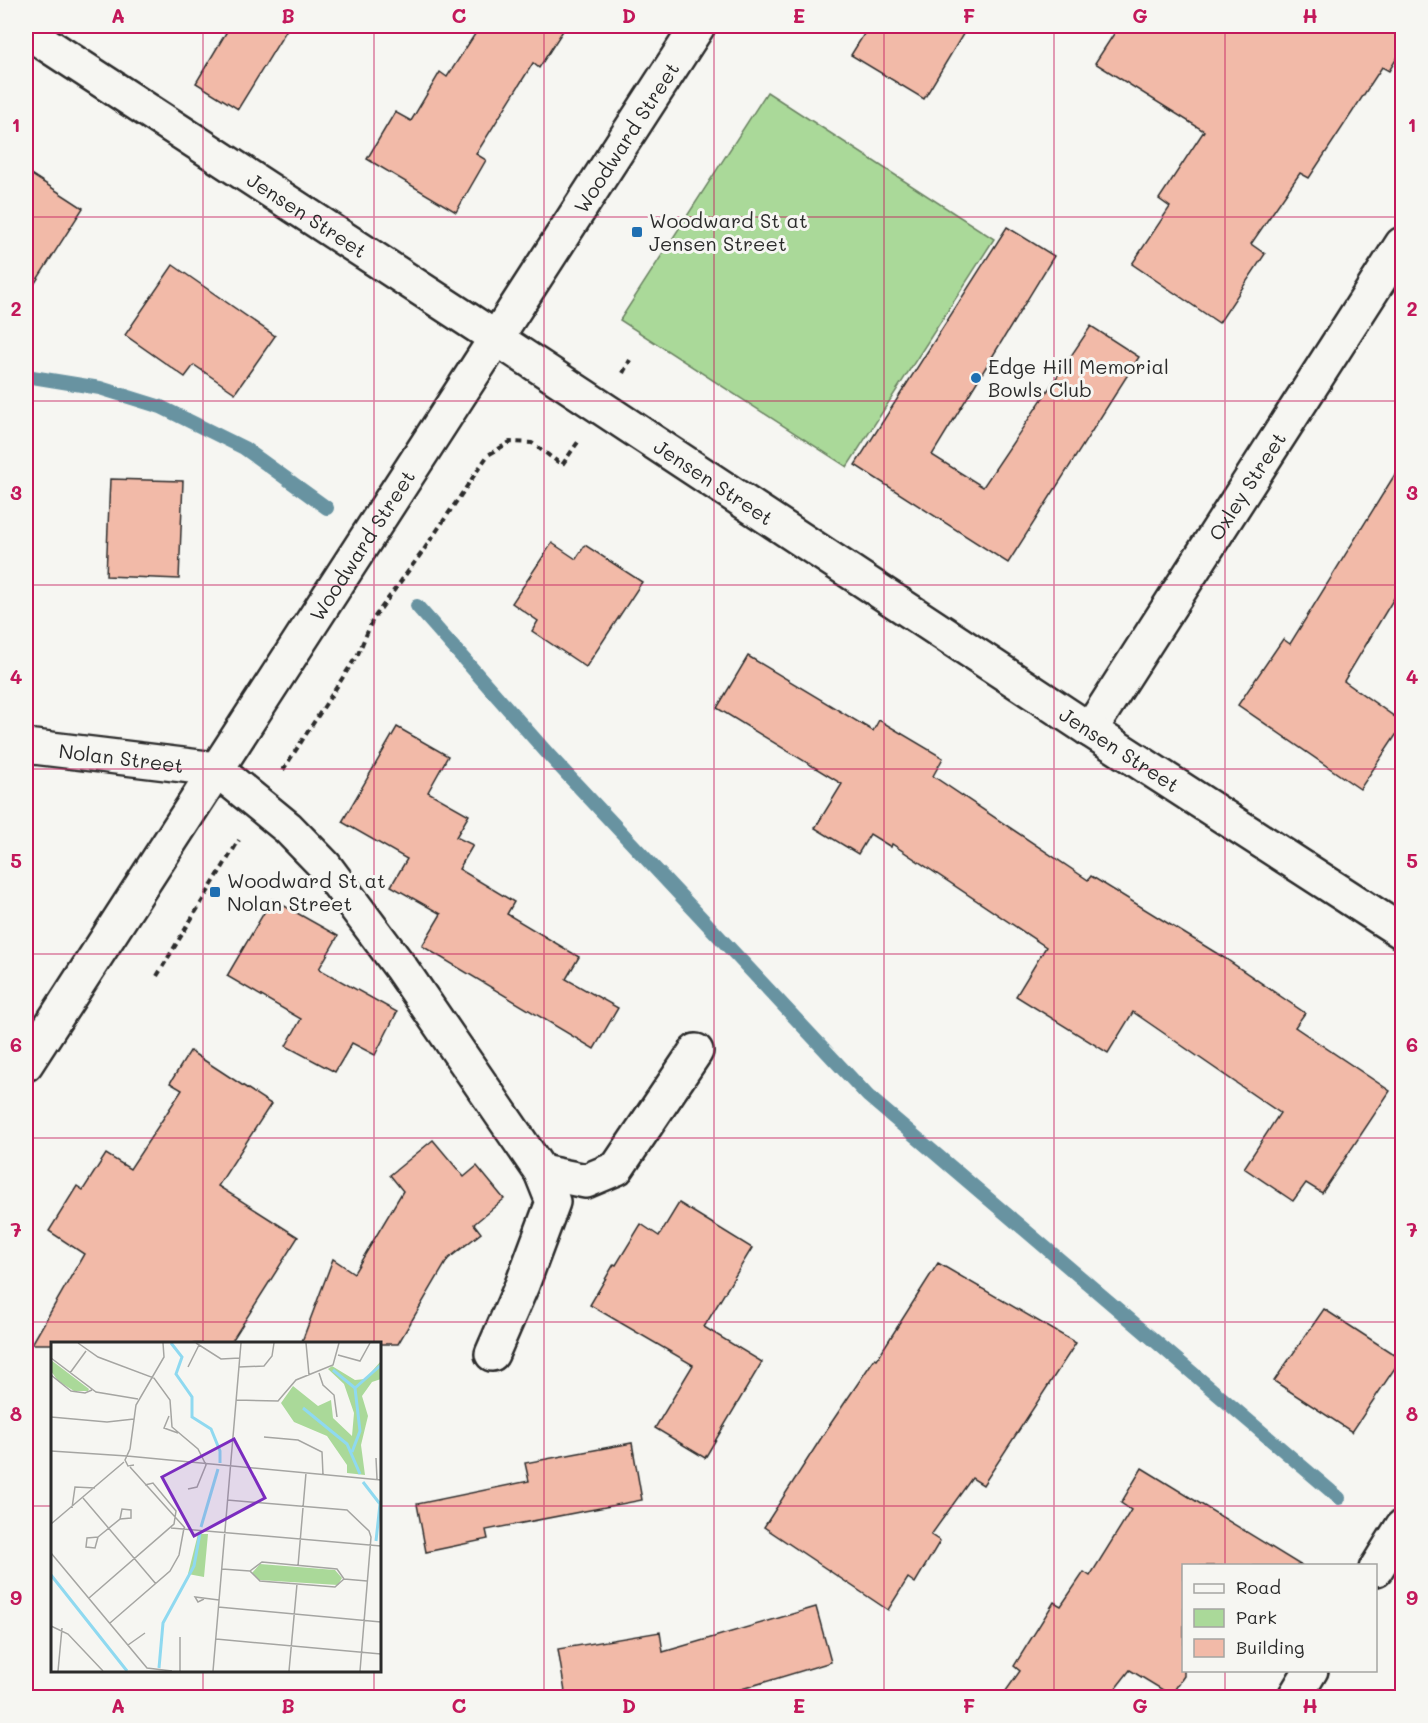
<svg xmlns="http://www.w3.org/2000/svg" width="1428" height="1723" font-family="Mali,sans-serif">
<rect width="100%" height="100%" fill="#f6f6f2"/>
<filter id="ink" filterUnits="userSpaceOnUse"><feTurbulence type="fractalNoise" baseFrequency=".0167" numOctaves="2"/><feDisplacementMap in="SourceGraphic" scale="12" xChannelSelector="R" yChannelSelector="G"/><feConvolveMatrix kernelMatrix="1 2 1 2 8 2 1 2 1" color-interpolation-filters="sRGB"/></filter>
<g filter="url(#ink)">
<path fill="#aad999" stroke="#6a8262" stroke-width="1.5" d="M 767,92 L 994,239 L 847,467 L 620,320 Z"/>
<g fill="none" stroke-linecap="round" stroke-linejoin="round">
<g stroke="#6793a1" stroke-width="14">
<path d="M 26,376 L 100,388 L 161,407 L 244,448 L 327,508"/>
<path d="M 417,606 L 548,754 L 868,1096 L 1339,1498"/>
</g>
</g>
<g fill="#f2baa8" stroke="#2b2b2b" stroke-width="1.5">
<path d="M 230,26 L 289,26 L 238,109 L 196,83 Z"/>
<path d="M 476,26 L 566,26 L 539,68 L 533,63 L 476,154 L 486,160 L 456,212 L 367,159 L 395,112 L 411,121 L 440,72 L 447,77 L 479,28 Z"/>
<path d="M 869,26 L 968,26 L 924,99 L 851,55 Z"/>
<path d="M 1119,26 L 1402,26 L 1402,50 L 1389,71 L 1382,67 L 1309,178 L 1300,173 L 1251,244 L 1265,254 L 1219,323 L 1132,264 L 1170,207 L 1159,199 L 1204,131 L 1095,63 Z"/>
<path d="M 26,171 L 83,208 L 26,297 Z"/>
<path d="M 1007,227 L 1054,256 L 932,455 L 983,487 L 1091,326 L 1139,357 L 1008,563 L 855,465 Z"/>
<path d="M 173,265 L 275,336 L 235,393 L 194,365 L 185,377 L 125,335 Z"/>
<path d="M 1402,463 L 1402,585 L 1344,681 L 1402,722 L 1402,726 L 1360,789 L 1238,705 L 1283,639 L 1290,644 Z"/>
<path d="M 110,479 L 183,481 L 179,579 L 106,576 Z"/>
<path d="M 552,543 L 576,559 L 585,545 L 642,582 L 586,667 L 532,631 L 538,621 L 512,603 Z"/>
<path d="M 748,656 L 873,731 L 879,720 L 943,758 L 933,776 L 1088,880 L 1091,876 L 1226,959 L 1305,1013 L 1295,1027 L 1390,1091 L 1322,1193 L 1306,1183 L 1293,1201 L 1244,1168 L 1280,1113 L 1133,1012 L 1108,1053 L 1016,996 L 1046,947 L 892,844 L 891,847 L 870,834 L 858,854 L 815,828 L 842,784 L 717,708 Z"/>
<path d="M 397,727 L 448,756 L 428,792 L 469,815 L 456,837 L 473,845 L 459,869 L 514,902 L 507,914 L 579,957 L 566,979 L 618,1008 L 594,1049 L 422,946 L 441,914 L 391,886 L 407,859 L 342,822 Z"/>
<path d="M 272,899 L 338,936 L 319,969 L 397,1012 L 375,1055 L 352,1043 L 335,1072 L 286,1046 L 301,1019 L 227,976 Z"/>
<path d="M 190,1051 L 271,1104 L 218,1186 L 298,1237 L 230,1344 L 32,1344 L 84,1254 L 49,1231 L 77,1186 L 83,1190 L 106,1154 L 130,1169 L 182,1090 L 170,1083 Z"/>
<path d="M 433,1140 L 464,1177 L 477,1166 L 504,1199 L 474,1224 L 481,1233 L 448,1259 L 398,1344 L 301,1344 L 333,1259 L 354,1273 L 403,1191 L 390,1175 Z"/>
<path d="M 679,1203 L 752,1248 L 704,1327 L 762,1362 L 705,1458 L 655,1428 L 693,1365 L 590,1305 L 614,1264 L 616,1265 L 641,1224 L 659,1236 Z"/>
<path d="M 938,1263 L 1076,1343 L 983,1485 L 972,1478 L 931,1535 L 940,1541 L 915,1583 L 908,1578 L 888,1610 L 764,1527 L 827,1429 L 875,1358 L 877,1359 Z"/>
<path d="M 1324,1309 L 1401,1359 L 1352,1432 L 1274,1381 Z"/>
<path d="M 632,1443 L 642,1500 L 486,1530 L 488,1539 L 426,1552 L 417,1504 L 529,1481 L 525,1463 Z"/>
<path d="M 1142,1468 L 1302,1566 L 1184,1566 L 1184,1676 L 1171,1695 L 1130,1670 L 1108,1698 L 1001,1698 L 1020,1671 L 1014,1666 L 1054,1602 L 1061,1606 L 1084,1572 L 1090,1576 L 1131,1510 L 1121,1503 Z"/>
<path d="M 816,1607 L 831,1662 L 712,1698 L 566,1698 L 558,1649 L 660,1632 L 663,1652 Z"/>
</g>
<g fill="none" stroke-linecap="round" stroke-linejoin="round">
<g stroke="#2b2b2b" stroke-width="38">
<g id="minor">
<path id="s1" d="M 26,31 L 496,338"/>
<path id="s2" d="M 1090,730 L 1402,244"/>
<path id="s3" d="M 26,746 L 216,769 L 288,828 L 325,866 L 401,968 L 541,1172 L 553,1202 L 522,1285 L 492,1354"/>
<path d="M 541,1172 L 586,1181 L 617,1168 L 696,1051"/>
</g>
</g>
<g stroke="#2b2b2b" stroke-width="38">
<g id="tertiary">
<path id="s4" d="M 496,338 L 1090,730 L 1402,932"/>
<path id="s5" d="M 26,1064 L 698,26"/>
<path d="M 1376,1569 L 1402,1527"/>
<path d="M 1294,1698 L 1311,1670"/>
</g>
</g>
<g stroke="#2b2b2b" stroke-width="4" stroke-dasharray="6 4.5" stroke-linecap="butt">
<path d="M 623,373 L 630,360"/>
<path d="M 283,770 L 358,654 L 373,619 L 423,551 L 488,455 L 510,442 L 532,443 L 562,465 L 578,442"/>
<path d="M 157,976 L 239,840"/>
</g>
<use href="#minor" stroke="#f6f6f2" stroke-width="33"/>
<use href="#tertiary" stroke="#f6f6f2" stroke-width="33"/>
</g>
</g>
<path fill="none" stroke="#c2185b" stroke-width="1.5" stroke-opacity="0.55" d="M 203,26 L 203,1344M 374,26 L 374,1344M 544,26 L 544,1698M 714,26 L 714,1698M 884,26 L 884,1698M 1054,26 L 1054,1698M 1225,26 L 1225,1566M 26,217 L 1402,217M 26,401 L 1402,401M 26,585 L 1402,585M 26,769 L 1402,769M 26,954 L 1402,954M 26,1138 L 1402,1138M 26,1322 L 1402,1322M 26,1506 L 52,1506M 380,1506 L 1402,1506M 203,1670 L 203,1698M 374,1670 L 374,1698M 1225,1670 L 1225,1698"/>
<g fill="#1f6fb2" stroke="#f6f6f2" stroke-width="2">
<rect x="631" y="226" width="12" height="12" rx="3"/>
<circle cx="976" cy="378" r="6"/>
<rect x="209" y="886" width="12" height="12" rx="3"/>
</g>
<g text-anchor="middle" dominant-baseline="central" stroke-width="6" stroke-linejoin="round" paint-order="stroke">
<g font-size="20" fill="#2b2b2b" stroke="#f6f6f2">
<text stroke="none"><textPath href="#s5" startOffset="1104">Woodward Street</textPath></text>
<text stroke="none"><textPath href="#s1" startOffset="336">Jensen Street</textPath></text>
<text stroke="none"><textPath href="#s4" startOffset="261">Jensen Street</textPath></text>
<text stroke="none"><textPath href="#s2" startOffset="290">Oxley Street</textPath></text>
<text stroke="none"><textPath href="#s5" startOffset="618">Woodward Street</textPath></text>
<text stroke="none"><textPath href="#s4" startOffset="747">Jensen Street</textPath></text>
<text stroke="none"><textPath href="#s3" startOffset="96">Nolan Street</textPath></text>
</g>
<g font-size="20" fill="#2b2b2b" stroke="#f6f6f2" text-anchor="start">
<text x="649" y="220">Woodward St at<tspan x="649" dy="23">Jensen Street</tspan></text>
<text x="988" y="366">Edge Hill Memorial<tspan x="988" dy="23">Bowls Club</tspan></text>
<text x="227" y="880">Woodward St at<tspan x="227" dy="23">Nolan Street</tspan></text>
</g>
</g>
<g transform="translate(51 1342)">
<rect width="330" height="330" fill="#f6f6f2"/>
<path d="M 0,18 L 38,47 L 37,49 L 23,49 L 7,39 L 0,29 ZM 330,19 L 330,37 L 321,40 L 311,54 L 317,74 L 310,103 L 314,133 L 296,131 L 296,123 L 276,94 L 243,80 L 230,61 L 242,44 L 267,64 L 280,58 L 282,76 L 301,94 L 303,71 L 293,42 L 277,27 L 281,24 L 304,38 L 314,37 ZM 147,192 L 157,192 L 153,235 L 137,232 ZM 209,222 L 284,228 L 291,236 L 287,243 L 208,238 L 201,231 Z" fill="#aad999"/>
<path fill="none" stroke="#8fd9f0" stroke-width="3" d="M 120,1 L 131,15 L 125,32 L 141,55 L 141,75 L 160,87 L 169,109 L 169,121M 282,28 L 304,46 L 309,89 L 301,110M 304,46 L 330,23M 252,66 L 296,102 L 309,132M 312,140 L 329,162 L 325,199M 150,185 L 167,127M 0,233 L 76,329M 108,326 L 112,281 L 143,224 L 149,191"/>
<path fill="none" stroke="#a5a5a2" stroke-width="1.5" d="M 27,1 L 47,15 L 103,36 L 119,58 L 121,85 L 147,107 L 155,123 L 146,145 L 137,147M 145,1 L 170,17 L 189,16M 255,1 L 258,33M 287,13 L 309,19 L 319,1M 0,16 L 45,50 L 87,57M 137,25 L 148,3M 188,25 L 213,24 L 221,14 L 223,1M 19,31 L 35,9M 268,31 L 272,43 L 283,53 L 286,75M 0,33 L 20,49 L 34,51 L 41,48M 185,58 L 227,59 L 245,38 L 282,23 L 288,1M 118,74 L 113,86 L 127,91M 0,75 L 56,80 L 83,77M 213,95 L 247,98 L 271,110 L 272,133M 0,109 L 76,114M 76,114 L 330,138M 325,116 L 326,137M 83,123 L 77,124 L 74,118 L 79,107 L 85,63 L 113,15 L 112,1M 79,125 L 134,186M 32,156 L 105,242M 176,158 L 296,168 L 318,189 L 320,195 L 309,329M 21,166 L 24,145 L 44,146M 0,182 L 73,120M 120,186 L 330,204M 47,195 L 69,177 L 71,167 L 80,168 L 80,176 L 69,177M 47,195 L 44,206 L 35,205 L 36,196 ZM 0,211 L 96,326 L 121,329M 211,220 L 286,227 L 293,237 L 284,245 L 209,239 L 199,229 ZM 247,224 L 255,131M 171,227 L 199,229M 293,237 L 316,239M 38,256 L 123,182 L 125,169 L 102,141 L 94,143M 153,257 L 147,260 L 144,255 L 168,258M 167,265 L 330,280M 59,281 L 119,229 L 128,213 L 133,186M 0,284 L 17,292 L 52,329M 129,295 L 129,329M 165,297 L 330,312M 77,303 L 94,291M 7,329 L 11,286M 162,329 L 190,1M 238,329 L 246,242"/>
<path fill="#7b2cbf" fill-opacity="0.15" stroke="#7b2cbf" stroke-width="3" d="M 183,97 L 214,156 L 143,194 L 111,135 Z"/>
<rect width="330" height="330" fill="none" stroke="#2b2b2b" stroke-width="3"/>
</g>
<rect width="1428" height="1723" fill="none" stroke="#f6f6f2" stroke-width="66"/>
<rect x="1182" y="1564" width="195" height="108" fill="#f6f6f2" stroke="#a5a5a2" stroke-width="1.5"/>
<rect x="1194" y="1584" width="30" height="9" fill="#f6f6f2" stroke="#a5a5a2" stroke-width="1.5"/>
<text x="1236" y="1594" font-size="18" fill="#2b2b2b">Road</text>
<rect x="1194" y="1609" width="30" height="18" fill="#aad999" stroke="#a5a5a2" stroke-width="1.5"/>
<text x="1236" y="1624" font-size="18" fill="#2b2b2b">Park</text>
<rect x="1194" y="1639" width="30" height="18" fill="#f2baa8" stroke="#a5a5a2" stroke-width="1.5"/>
<text x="1236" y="1654" font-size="18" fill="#2b2b2b">Building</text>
<rect x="33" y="33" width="1362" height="1657" fill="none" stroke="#c2185b" stroke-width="2"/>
<g font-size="20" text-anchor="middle" font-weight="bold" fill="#c2185b">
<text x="118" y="23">A</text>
<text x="288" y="23">B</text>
<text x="459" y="23">C</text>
<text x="629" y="23">D</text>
<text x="799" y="23">E</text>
<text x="969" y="23">F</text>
<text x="1140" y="23">G</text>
<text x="1310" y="23">H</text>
<text x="16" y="132">1</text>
<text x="1412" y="132">1</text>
<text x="16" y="316">2</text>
<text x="1412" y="316">2</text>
<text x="16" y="500">3</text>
<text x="1412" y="500">3</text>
<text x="16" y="684">4</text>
<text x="1412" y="684">4</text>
<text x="16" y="868">5</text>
<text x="1412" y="868">5</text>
<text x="16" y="1052">6</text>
<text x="1412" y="1052">6</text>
<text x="16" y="1237">7</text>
<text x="1412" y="1237">7</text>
<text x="16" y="1421">8</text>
<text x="1412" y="1421">8</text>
<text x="16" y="1605">9</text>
<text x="1412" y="1605">9</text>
<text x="118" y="1713">A</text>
<text x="288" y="1713">B</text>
<text x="459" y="1713">C</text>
<text x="629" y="1713">D</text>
<text x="799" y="1713">E</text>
<text x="969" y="1713">F</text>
<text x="1140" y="1713">G</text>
<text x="1310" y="1713">H</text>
</g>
</svg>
